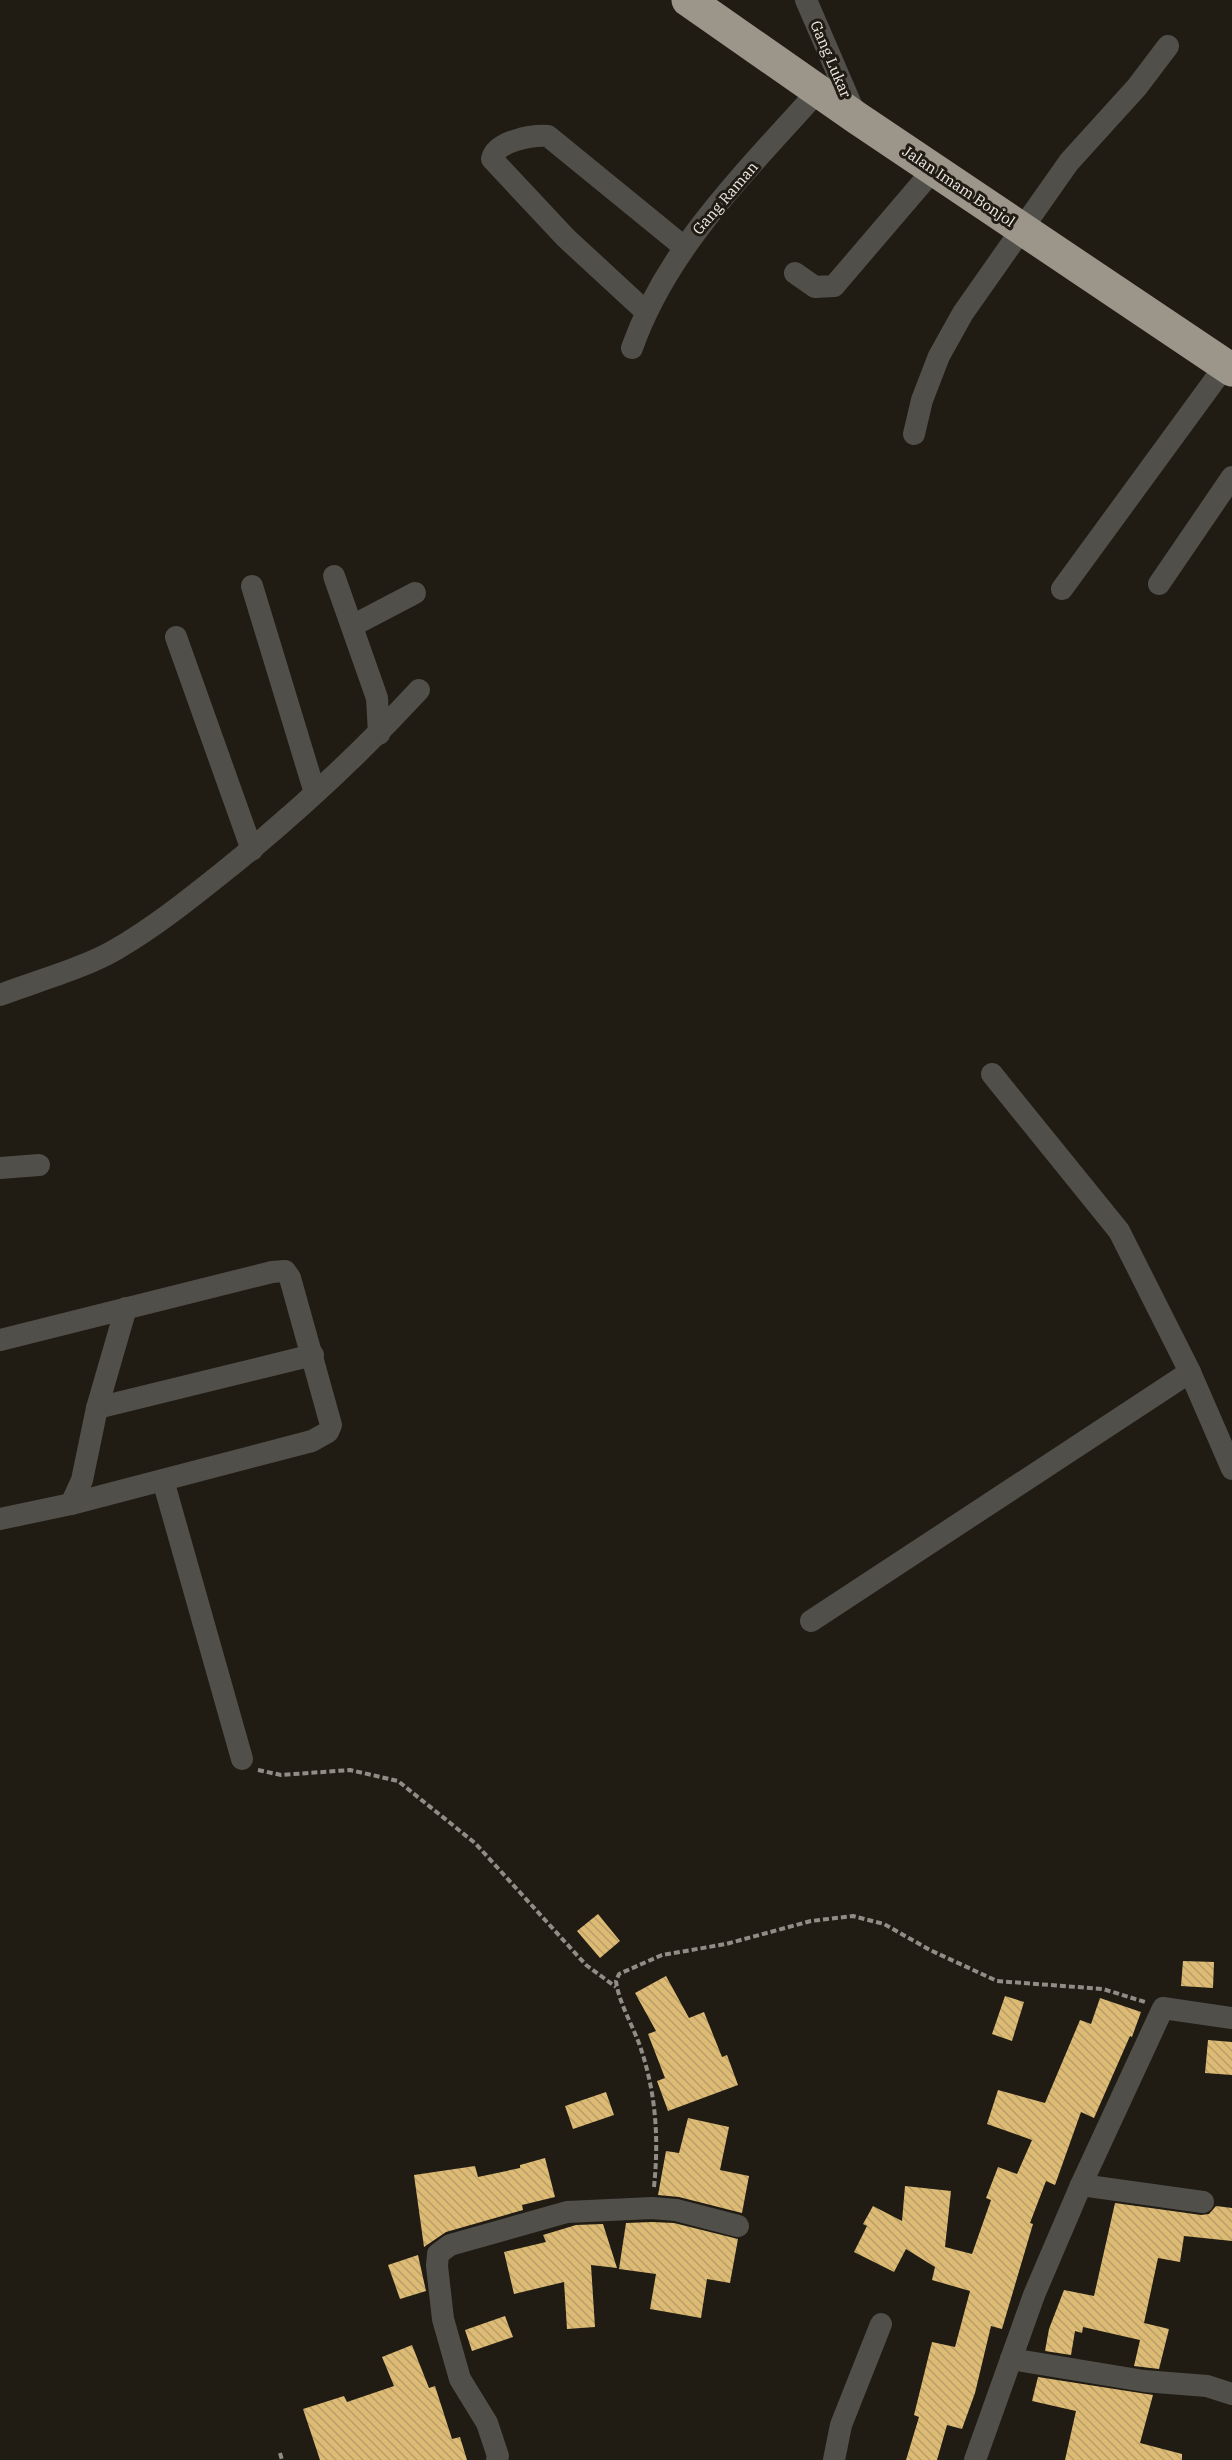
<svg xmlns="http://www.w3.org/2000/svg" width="1232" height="2460" font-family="'IBM Plex Serif',serif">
<defs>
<pattern id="building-back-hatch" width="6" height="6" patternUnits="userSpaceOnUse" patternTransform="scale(1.5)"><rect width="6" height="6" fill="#ddbb74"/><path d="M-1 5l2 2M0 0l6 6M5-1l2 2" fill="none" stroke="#b89e68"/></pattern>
</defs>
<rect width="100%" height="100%" fill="#201b13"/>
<g fill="url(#building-back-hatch)">
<path d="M 598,1914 L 620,1941 L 600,1958 L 577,1931 Z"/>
<path d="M 1183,1961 L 1214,1962 L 1213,1988 L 1181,1986 Z"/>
<path d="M 666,1976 L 689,2018 L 704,2012 L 722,2057 L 727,2055 L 738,2085 L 668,2111 L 657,2081 L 665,2078 L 648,2034 L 656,2031 L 635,1993 Z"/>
<path d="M 1005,1996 L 1024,2002 L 1012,2041 L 992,2034 Z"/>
<path d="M 1100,1998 L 1141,2012 L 1132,2037 L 1130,2036 L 1094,2118 L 1081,2112 L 1055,2185 L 1046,2181 L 1030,2223 L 1033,2224 L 1002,2329 L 991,2326 L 975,2393 L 962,2429 L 947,2425 L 937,2460 L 906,2460 L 919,2417 L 914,2415 L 932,2342 L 955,2347 L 970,2291 L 932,2280 L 935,2267 L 906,2249 L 894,2272 L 854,2252 L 867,2226 L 863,2224 L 873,2206 L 902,2221 L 905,2186 L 951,2191 L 945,2247 L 972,2254 L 991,2200 L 986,2198 L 998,2167 L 1017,2174 L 1032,2140 L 987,2124 L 998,2090 L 1045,2103 L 1080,2020 L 1091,2024 Z"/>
<path d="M 1208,2040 L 1232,2042 L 1232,2075 L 1205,2073 Z"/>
<path d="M 606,2092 L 614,2115 L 573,2129 L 565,2106 Z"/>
<path d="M 688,2118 L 729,2127 L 720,2170 L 749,2176 L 742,2213 L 679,2197 L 658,2195 L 666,2151 L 679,2153 Z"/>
<path d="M 545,2158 L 555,2197 L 522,2205 L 523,2210 L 446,2232 L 424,2247 L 414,2175 L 475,2166 L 478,2177 L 520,2168 L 520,2165 Z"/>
<path d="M 1115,2203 L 1201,2215 L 1209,2214 L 1216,2206 L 1232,2208 L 1232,2241 L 1184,2236 L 1180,2262 L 1158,2258 L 1144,2323 L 1169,2329 L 1159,2369 L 1134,2366 L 1140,2340 L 1083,2327 L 1082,2333 L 1075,2331 L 1071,2355 L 1045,2351 L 1049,2329 L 1064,2290 L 1094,2296 Z"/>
<path d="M 652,2222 L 674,2223 L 738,2239 L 730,2283 L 707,2279 L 701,2318 L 650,2309 L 656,2274 L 619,2269 L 626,2223 Z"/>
<path d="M 603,2224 L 617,2268 L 591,2265 L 595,2327 L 567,2329 L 564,2282 L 514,2294 L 504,2252 L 546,2242 L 543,2235 L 576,2225 Z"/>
<path d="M 418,2255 L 426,2291 L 400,2299 L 388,2265 Z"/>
<path d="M 505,2316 L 513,2337 L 472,2351 L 465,2330 Z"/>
<path d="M 412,2345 L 429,2388 L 435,2386 L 452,2439 L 460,2437 L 467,2460 L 320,2460 L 303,2409 L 344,2396 L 347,2402 L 394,2386 L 382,2357 Z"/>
<path d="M 1038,2377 L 1153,2395 L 1140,2443 L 1182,2454 L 1182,2460 L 1065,2460 L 1076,2411 L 1032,2401 Z"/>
</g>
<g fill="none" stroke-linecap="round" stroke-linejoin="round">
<g stroke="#908c86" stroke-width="4" stroke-dasharray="6 3" stroke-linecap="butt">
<path d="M 258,1770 L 281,1775 L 350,1770 L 398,1781 L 475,1843 L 586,1965 L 616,1987"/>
<path d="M 654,2187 C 659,2138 656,2093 640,2046 C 632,2024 619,2003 616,1981 L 619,1974 L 662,1955 L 726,1944 L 811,1921 L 853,1916 L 884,1924 L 930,1950 L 997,1981 L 1103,1989 L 1145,2002"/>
<path d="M 280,2453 L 282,2460"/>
</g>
<g stroke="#514f4a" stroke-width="22">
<path d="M 806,0 L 856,116"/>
<path d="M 795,273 L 815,287 L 834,286 L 934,169"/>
<path d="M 645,311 L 566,238 L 492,159 C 496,141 532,135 548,136 L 684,247"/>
<path d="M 632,348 C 668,246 748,170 818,91"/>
<path d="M 914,434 L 922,400 L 939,356 L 963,313 L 1069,162 L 1137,87 L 1168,46"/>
<path d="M 334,576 L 377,698 L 379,734"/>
<path d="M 1159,584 L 1232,477"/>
<path d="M 252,586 L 315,793"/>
<path d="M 1062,589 L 1225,366"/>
<path d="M 352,626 L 415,593"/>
<path d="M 176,637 L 252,850"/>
<path d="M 0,995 C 34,982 84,968 115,950 C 153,928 187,901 222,873 C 292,817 358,756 419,690"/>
<path d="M 992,1074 L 1119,1231 L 1190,1372 L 1232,1469"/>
<path d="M 0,1168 L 39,1165"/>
<path d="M 0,1340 L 272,1272 L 285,1271 L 290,1278 L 331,1425 L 328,1432 L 312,1441 L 71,1504 L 82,1480 L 97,1408 L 126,1308"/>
<path d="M 97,1408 L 313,1355"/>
<path d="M 163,1480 L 242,1759"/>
<path d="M 0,1519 L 71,1504"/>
<path d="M 811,1621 L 1190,1372"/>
<path d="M 1081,2185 L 1203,2202"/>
<path d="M 1011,2359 L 1144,2381 L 1207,2386 L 1232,2394"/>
<path d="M 497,2460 L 498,2456 L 487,2423 L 460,2379 L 443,2319 L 437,2266 L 438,2254 L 450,2245 L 567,2212 L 652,2208 L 676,2210 L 738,2226"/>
<path d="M 834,2460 L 841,2425 L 881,2324"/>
<path d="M 975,2460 L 1034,2295 L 1081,2185 L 1163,2008 L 1232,2018"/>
</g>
<path stroke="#9b958a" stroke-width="33" d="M 688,0 L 857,118 L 1232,370"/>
</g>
<g text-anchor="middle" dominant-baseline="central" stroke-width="6" stroke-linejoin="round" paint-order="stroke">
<g font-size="15" fill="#eeebe5" stroke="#201b13">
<text transform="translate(831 59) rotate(67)">Gang Lukar</text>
<text transform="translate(959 186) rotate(34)">Jalan Imam Bonjol</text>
<text transform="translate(725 198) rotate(-49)">Gang Raman</text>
</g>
</g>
</svg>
